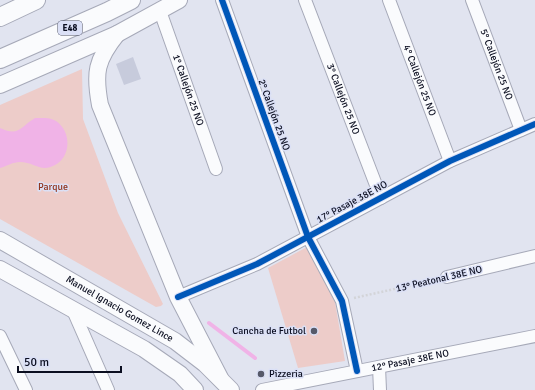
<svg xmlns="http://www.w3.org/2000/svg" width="535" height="390" font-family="Signika,sans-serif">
<rect width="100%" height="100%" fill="#e1e4f0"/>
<g fill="#edccc9">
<path d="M 82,69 L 83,119 L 118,213 L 163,304 L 161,306 L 156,307 L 0,219 L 0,105 Z"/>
<path d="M 307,247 L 335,302 L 345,361 L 298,368 L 268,268 Z"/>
</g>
<path fill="#f0b3e7" d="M 35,118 C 42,118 50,117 56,121 C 71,131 72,156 55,165 C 41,173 34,162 20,162 C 13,162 7,166 0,168 L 0,128 C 19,137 20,127 35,118 Z"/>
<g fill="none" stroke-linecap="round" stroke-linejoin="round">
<path stroke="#f0b3e7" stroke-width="4" d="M 209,323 L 255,358"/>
</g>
<path fill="#c7cbdc" d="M 133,57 L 141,79 L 124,85 L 116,64 Z"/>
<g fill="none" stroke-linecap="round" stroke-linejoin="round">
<g stroke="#a6a9b8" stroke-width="14">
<g id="minor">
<path d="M 222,0 L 308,237 L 342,301 L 357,371"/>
<path id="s1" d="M 305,0 L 381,198"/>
<path id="s2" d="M 389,0 L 450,161"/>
<path id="s3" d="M 472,0 L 521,130"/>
<path id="s4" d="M 160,11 L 216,169"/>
<path d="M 447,277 L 535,256"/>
<path d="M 178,297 L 257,264 L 450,161 L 535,124"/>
<path d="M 72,308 L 108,390"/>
<path d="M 0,336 L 26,390"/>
<path d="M 379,367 L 380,390"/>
<path id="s5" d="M 262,390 L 535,336"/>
</g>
</g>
<g stroke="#a6a9b8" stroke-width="18">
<g id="secondary">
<path d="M 117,34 C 96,60 94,73 100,105 L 178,297 L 220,378"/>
<path d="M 0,85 L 117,34 L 179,0"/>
<path id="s6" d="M 0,240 L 175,341 L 205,364 L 231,390"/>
<path d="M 0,269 L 144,349 L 180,374 L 195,390"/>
</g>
</g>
<g stroke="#a6a9b8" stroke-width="20">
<g id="primary">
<path d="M 0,17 L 36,0"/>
<path d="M 0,59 L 107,12 L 131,0"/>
</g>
</g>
<path stroke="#d3d4d8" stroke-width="2.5" stroke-dasharray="2 2" stroke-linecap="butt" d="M 354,298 L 435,280"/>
<use href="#minor" stroke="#fafbfd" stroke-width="12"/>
<use href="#secondary" stroke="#fafbfd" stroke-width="16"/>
<use href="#primary" stroke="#fafbfd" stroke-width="18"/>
<g stroke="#dbe0f6" stroke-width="8">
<g id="cycleway">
<path d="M 222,0 L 308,237 L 342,301 L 357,371"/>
<path d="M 178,297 L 257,264 L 450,161 L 535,124"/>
</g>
</g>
<use href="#cycleway" stroke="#0057b8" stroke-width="6"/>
</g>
<g fill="#565969" stroke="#dbe0f6" stroke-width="1.5">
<circle cx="314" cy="331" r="4"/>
<circle cx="261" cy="374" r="4"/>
</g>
<g text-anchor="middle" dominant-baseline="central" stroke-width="3" stroke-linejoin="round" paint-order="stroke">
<rect fill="#dbe0f6" stroke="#494d60" stroke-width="1" x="58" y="21" width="24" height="14" rx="3"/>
<g font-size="9" font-weight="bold" fill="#0b0e20">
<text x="70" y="28">E48</text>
</g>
<g font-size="10" fill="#0b0e20" stroke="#dbe0f6">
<text stroke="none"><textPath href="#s3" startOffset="69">5° Callejón 25 NO</textPath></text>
<text stroke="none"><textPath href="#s2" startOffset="86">4° Callejón 25 NO</textPath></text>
<text stroke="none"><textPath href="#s4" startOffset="84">1° Callejón 25 NO</textPath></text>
<text stroke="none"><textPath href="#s1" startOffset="106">3° Callejón 25 NO</textPath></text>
<text transform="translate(274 115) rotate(70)">2° Callejón 25 NO</text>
<text transform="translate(352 202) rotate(-28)">17° Pasaje 38E NO</text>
<text transform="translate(439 279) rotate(-13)">13° Peatonal 38E NO</text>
<text stroke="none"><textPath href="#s6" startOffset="138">Manuel Ignacio Gomez Lince</textPath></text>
<text stroke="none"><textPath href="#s5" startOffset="151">12° Pasaje 38E NO</textPath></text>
</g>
<g font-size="10" fill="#91321a" stroke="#dbe0f6">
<text x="53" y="187">Parque</text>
</g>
<g font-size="10" fill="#0b0e20" stroke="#dbe0f6" text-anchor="end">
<text x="306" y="331">Cancha de Futbol</text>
<text x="269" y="374" text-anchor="start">Pizzeria</text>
</g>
</g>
<path d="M18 366v6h103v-6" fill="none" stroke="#0b0e20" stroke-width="2"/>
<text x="24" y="366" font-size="12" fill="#0b0e20" stroke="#dbe0f6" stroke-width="3" paint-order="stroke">50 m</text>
</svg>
